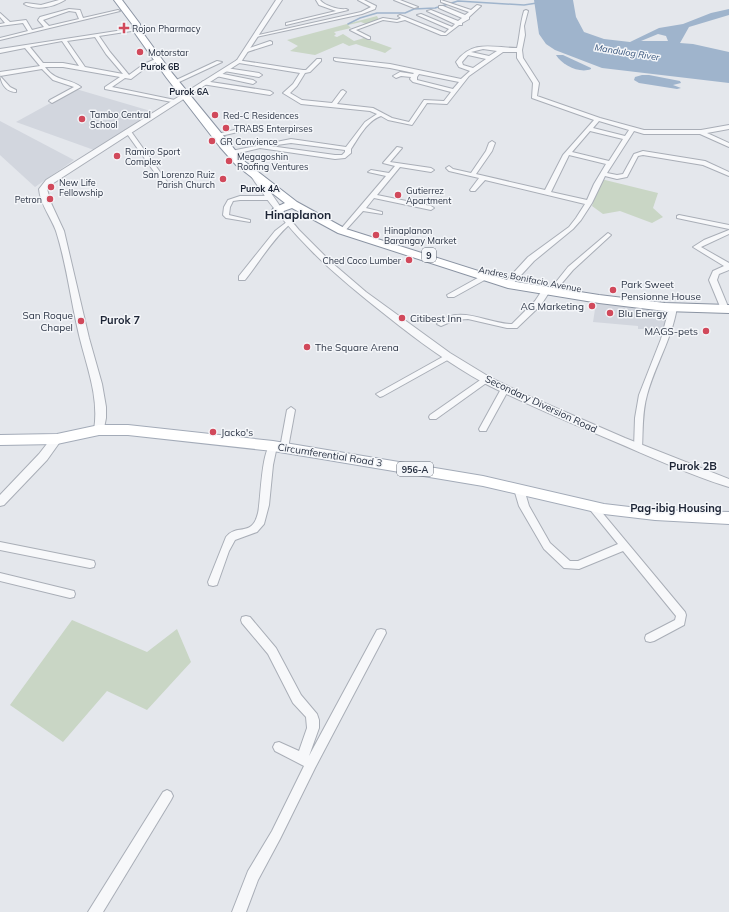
<svg xmlns="http://www.w3.org/2000/svg" width="729" height="912" font-family="Mulish,sans-serif">
<rect width="100%" height="100%" fill="#e4e7ec"/>
<g fill="#d2d6de">
<path d="M 76,89 L 154,112 L 94,150 L 16,122 Z"/>
<path d="M 0,121 L 74,160 L 35,187 L 0,155 Z"/>
<path d="M 596,303 L 670,313 L 668,329 L 638,329 L 638,326 L 593,322 Z"/>
</g>
<g fill="#c9d6c5">
<path d="M 377,16 L 379,20 L 366,24 L 361,22 L 348,25 L 351,28 L 334,32 L 336,34 L 334,36 L 337,37 L 343,34 L 354,41 L 364,38 L 392,48 L 385,53 C 375,49 366,48 356,44 L 349,46 L 343,43 L 315,55 L 290,51 L 298,46 L 287,40 Z"/>
<path d="M 601,179 L 658,193 L 653,208 L 663,217 L 652,223 L 620,211 L 603,214 L 592,206 Z"/>
<path d="M 72,620 L 147,652 L 177,629 L 191,662 L 147,710 L 107,691 L 63,742 L 10,705 Z"/>
</g>
<g fill="#9fb4cc" fill-rule="evenodd">
<path d="M 534,0 L 573,0 L 576,17 L 584,32 L 604,39 L 630,42 L 659,28 L 683,24 L 711,13 L 729,9 L 729,15 L 689,27 L 680,43 L 693,44 L 729,52 L 729,83 L 602,68 L 555,50 L 546,44 L 539,34 ZM 658,34 L 666,36 L 668,41 L 641,41 Z"/>
<path d="M 556,55 L 563,55 L 591,68 L 591,69 C 580,74 562,65 556,55 Z"/>
<path d="M 642,75 L 649,75 L 680,81 L 681,83 L 673,85 L 681,88 L 677,89 L 639,83 L 634,80 L 635,77 Z"/>
</g>
<g fill="none" stroke-linecap="round" stroke-linejoin="round">
<path stroke="#9fb4cc" stroke-width="1.5" d="M 348,24 L 360,18 L 377,13 L 405,13 L 414,9 L 435,8 L 458,1 L 524,5 L 537,3"/>
<g stroke="#a9aeb7" stroke-width="2">
<g id="minor">
<path d="M 59,0 L 65,0 C 54,7 36,11 24,4 L 26,3 L 41,5 Z"/>
<path d="M 316,0 L 320,0 C 325,6 339,10 346,9 L 348,10 L 286,25 L 286,23 L 336,11 L 319,5 Z"/>
<path d="M 358,0 L 364,0 L 376,6 L 375,9 L 362,14 L 256,37 L 254,36 L 361,12 L 371,7 Z"/>
<path d="M 394,0 L 400,0 L 418,7 L 414,8 Z"/>
<path d="M 441,0 L 471,10 L 477,5 L 481,6 L 469,17 L 469,19 L 462,23 L 462,25 L 459,25 L 446,35 L 441,35 L 405,20 L 397,22 L 383,20 L 356,30 L 370,37 L 370,39 L 368,39 L 350,30 L 383,18 L 397,20 L 401,18 L 398,16 L 400,15 L 445,33 L 449,29 L 417,15 L 421,14 L 452,27 L 455,24 L 427,11 L 431,10 L 458,21 L 462,18 L 439,8 L 439,6 L 443,6 L 465,15 L 469,12 L 441,2 Z"/>
<path d="M 69,9 L 80,10 L 83,18 L 118,10 L 120,11 L 0,40 L 0,38 L 28,31 L 23,23 L 0,26 L 0,24 L 5,23 L 0,17 L 0,13 L 10,22 L 26,20 L 32,30 L 44,27 L 38,20 L 40,17 ZM 69,11 L 76,12 L 79,19 L 49,26 L 43,20 Z"/>
<path d="M 526,10 L 528,11 L 524,26 L 525,35 L 522,50 L 523,58 L 539,83 L 537,96 L 600,118 L 644,130 L 701,130 L 729,125 L 729,129 L 707,133 L 729,143 L 729,147 L 700,134 L 644,134 L 634,131 L 607,173 L 617,175 L 623,174 L 634,154 L 643,151 L 705,161 L 729,172 L 729,176 L 703,165 L 643,155 L 638,156 L 627,177 L 617,179 L 605,176 L 592,203 L 581,220 L 573,229 L 534,261 L 511,286 L 508,286 L 504,284 L 505,282 L 528,257 L 569,227 L 576,218 L 585,204 L 485,180 L 475,191 L 471,191 L 470,190 L 479,178 L 449,171 L 446,168 L 449,166 L 453,169 L 471,173 L 486,151 L 489,143 L 492,141 L 495,143 L 492,151 L 476,174 L 545,190 L 563,155 L 594,120 L 532,98 L 533,83 L 517,58 L 517,52 L 503,52 L 469,76 L 447,104 L 427,103 L 412,125 L 388,120 L 381,116 C 367,121 359,137 351,149 L 351,153 L 345,158 L 335,159 L 260,148 L 231,155 L 228,153 L 231,151 L 291,139 L 346,147 L 365,122 L 377,114 L 370,111 L 301,104 L 283,93 L 293,84 L 300,73 L 239,63 L 236,61 L 237,60 L 303,70 L 306,70 L 317,59 L 321,59 L 321,61 L 310,72 L 305,73 L 297,86 L 290,93 L 302,100 L 332,103 L 341,91 L 343,90 L 346,92 L 337,104 L 373,108 L 392,118 L 409,122 L 424,100 L 444,101 L 451,92 L 413,82 L 410,79 L 411,77 L 401,76 L 396,78 L 393,76 L 400,72 L 413,74 L 414,73 L 390,68 L 336,61 L 334,60 L 334,58 L 390,64 L 461,79 L 470,71 L 459,67 L 456,62 C 473,39 493,48 517,48 C 520,36 520,24 524,11 ZM 483,49 L 497,51 L 489,56 L 471,52 ZM 468,55 L 486,59 L 473,68 L 463,65 L 462,62 ZM 419,74 L 459,82 L 453,89 L 417,80 L 417,77 ZM 599,121 L 629,130 L 625,136 L 593,128 ZM 590,131 L 623,139 L 609,161 L 572,152 ZM 291,143 L 345,150 L 345,152 L 342,155 L 335,155 L 270,146 ZM 569,155 L 606,164 L 594,184 L 587,200 L 551,192 Z"/>
<path d="M 136,28 L 138,28 L 138,30 L 99,36 L 110,52 L 129,75 L 144,64 L 158,58 L 161,60 L 148,66 L 131,79 L 125,78 L 112,87 L 175,100 L 177,101 L 177,103 L 105,89 L 105,87 L 120,77 L 63,67 L 45,67 C 57,83 68,77 81,87 L 52,103 L 49,101 L 50,100 L 74,87 L 53,80 L 42,69 L 0,76 L 10,87 L 16,90 L 16,92 C 5,92 0,82 0,72 L 40,66 L 25,48 L 0,53 L 0,49 ZM 95,37 L 106,54 L 123,74 L 85,67 L 67,41 ZM 62,41 L 79,66 L 63,63 L 43,63 L 30,47 Z"/>
<path d="M 270,41 L 272,42 L 272,44 L 247,52 L 244,50 Z"/>
<path d="M 217,61 L 222,62 L 177,83 L 172,82 Z"/>
<path d="M 226,68 L 259,73 L 262,75 L 259,77 L 224,71 L 224,69 Z"/>
<path d="M 218,73 L 253,80 L 256,82 L 253,84 L 216,76 L 216,74 Z"/>
<path d="M 204,81 L 270,91 L 273,93 L 270,95 L 202,84 L 202,82 Z"/>
<path d="M 242,125 L 247,126 L 238,132 L 216,137 L 213,135 L 234,130 Z"/>
<path d="M 126,130 L 130,130 L 170,186 L 169,187 L 165,187 L 125,131 Z"/>
<path d="M 397,147 L 402,148 L 390,162 L 431,168 L 434,170 L 431,172 L 400,167 L 377,195 L 431,206 L 434,208 L 431,210 L 374,198 L 366,208 L 382,212 L 382,214 L 363,211 L 344,232 L 340,232 L 340,230 L 386,176 L 368,172 L 371,170 L 389,173 L 395,166 L 383,163 Z"/>
<path d="M 240,196 L 269,196 L 272,198 L 269,200 L 240,200 L 233,201 L 230,207 L 229,215 L 250,220 L 250,222 L 226,218 L 223,215 L 224,207 L 228,200 Z"/>
<path d="M 679,215 L 729,225 L 729,229 L 677,218 L 677,216 Z"/>
<path d="M 288,221 L 291,223 L 290,224 C 272,240 260,261 245,280 L 239,280 L 239,276 L 275,231 Z"/>
<path d="M 729,230 L 729,234 L 701,247 L 729,263 L 729,270 L 719,274 L 717,280 L 729,309 L 725,311 L 721,309 L 709,280 L 713,271 L 724,266 L 693,247 L 704,240 Z"/>
<path d="M 608,233 L 611,235 L 610,236 L 573,270 L 562,283 L 557,294 L 551,294 L 550,292 L 556,282 L 568,267 Z"/>
<path d="M 483,275 L 489,275 L 490,277 L 454,297 L 448,297 L 447,295 Z"/>
<path d="M 543,289 L 546,289 L 550,291 L 541,305 L 517,328 L 507,328 L 468,319 L 455,320 L 441,326 L 437,324 C 458,303 488,324 512,324 L 535,301 Z"/>
<path d="M 670,305 L 673,305 L 677,307 C 672,339 655,365 647,395 C 642,412 643,430 642,448 L 638,451 L 634,448 L 635,418 L 639,395 L 661,339 Z"/>
<path d="M 446,355 L 452,355 L 453,357 L 383,396 L 380,397 L 376,394 Z"/>
<path d="M 486,376 L 490,379 L 489,381 L 436,419 L 430,419 L 429,417 L 430,415 Z"/>
<path d="M 505,386 L 509,389 L 487,429 L 486,431 L 480,431 L 479,429 L 501,389 Z"/>
<path d="M 291,407 L 295,410 L 288,448 L 284,451 L 280,448 L 287,410 Z"/>
<path d="M 273,443 L 277,446 L 273,465 L 269,505 L 264,524 L 257,532 L 235,540 L 229,551 L 217,585 L 213,586 L 209,585 L 208,582 L 226,537 C 237,523 252,538 258,513 C 261,501 261,446 273,443 Z"/>
<path d="M 519,486 L 522,487 L 524,489 L 529,506 L 550,543 L 570,561 L 578,561 L 618,544 L 587,506 L 589,504 L 595,504 L 685,612 L 686,615 L 684,625 L 654,641 L 650,642 L 646,641 L 645,638 L 646,635 L 675,620 L 676,616 L 623,551 L 579,569 L 564,568 L 544,549 L 519,506 L 514,489 L 516,487 Z"/>
<path d="M 0,542 L 90,560 L 94,561 L 95,564 L 94,567 L 90,568 L 0,550 Z"/>
<path d="M 0,573 L 70,590 L 74,591 L 75,594 L 74,597 L 70,598 L 0,581 Z"/>
<path d="M 246,616 L 250,617 L 276,648 L 301,695 L 317,714 L 319,720 L 319,728 L 309,756 L 377,630 L 381,629 L 385,630 L 386,633 L 315,768 L 280,839 L 258,880 L 246,912 L 232,912 L 248,871 L 272,831 L 304,766 L 275,751 L 273,747 L 275,743 L 279,742 L 299,751 L 307,728 L 306,717 L 293,703 L 268,654 L 242,623 L 241,620 L 242,617 Z"/>
<path d="M 167,790 L 171,792 L 173,796 L 171,800 L 103,912 L 88,912 L 163,792 Z"/>
</g>
</g>
<g stroke="#a9aeb7" stroke-width="2">
<g id="tertiary">
<path d="M 276,0 L 282,0 L 241,62 L 52,184 L 47,189 L 51,203 L 64,231 L 89,338 L 102,384 L 106,407 L 106,418 L 103,433 L 95,433 L 94,430 C 100,394 84,361 77,326 C 70,295 66,262 56,231 C 51,217 40,204 39,189 L 46,180 L 237,60 Z"/>
<path d="M 252,174 L 258,174 L 284,212 L 299,230 L 331,262 L 366,292 L 450,353 L 491,378 L 526,395 L 625,438 L 729,479 L 729,487 C 689,475 649,456 611,440 C 568,422 525,404 484,383 C 450,364 418,341 387,316 C 331,272 290,236 251,176 Z"/>
<path d="M 57,435 L 61,436 L 62,439 L 47,460 L 4,505 L 0,506 L 0,495 L 39,454 L 53,436 Z"/>
</g>
</g>
<g stroke="#a3abb8" stroke-width="2">
<path id="primary" d="M 99,425 L 128,425 L 273,441 L 483,476 L 604,504 L 655,510 L 729,512 L 729,524 L 655,520 L 604,514 L 483,486 L 322,459 L 273,451 L 128,435 L 99,435 L 57,444 L 0,445 L 0,435 L 57,434 Z"/>
</g>
<g stroke="#8b94a3" stroke-width="2">
<path id="trunk" d="M 114,0 L 122,0 L 140,24 L 140,29 L 172,73 L 244,161 L 297,202 L 346,229 L 510,281 L 599,295 L 665,303 L 729,305 L 729,313 L 665,311 L 599,303 L 508,288 L 338,233 L 292,208 L 278,213 L 274,212 L 272,210 L 274,208 L 285,203 L 236,165 L 220,147 L 166,77 L 132,29 L 132,24 Z"/>
</g>
<use href="#minor" fill="#f7f8fa" fill-rule="evenodd"/>
<use href="#tertiary" fill="#f7f8fa" fill-rule="evenodd"/>
<use href="#primary" fill="#fff" fill-rule="evenodd"/>
<use href="#trunk" fill="#fff" fill-rule="evenodd"/>
</g>
<g fill="#d1495b" stroke="#f4f6f9" stroke-width="1.5">
<path d="M122 22h4v4h4v4h-4v4h-4v-4h-4v-4h4z"/>
<circle cx="140" cy="52" r="4"/>
<circle cx="215" cy="115" r="4"/>
<circle cx="82" cy="119" r="4"/>
<circle cx="226" cy="128" r="4"/>
<circle cx="212" cy="141" r="4"/>
<circle cx="117" cy="156" r="4"/>
<circle cx="229" cy="161" r="4"/>
<circle cx="223" cy="179" r="4"/>
<circle cx="51" cy="187" r="4"/>
<circle cx="398" cy="195" r="4"/>
<circle cx="50" cy="199" r="4"/>
<circle cx="376" cy="235" r="4"/>
<circle cx="409" cy="260" r="4"/>
<circle cx="613" cy="290" r="4"/>
<circle cx="592" cy="306" r="4"/>
<circle cx="610" cy="313" r="4"/>
<circle cx="402" cy="318" r="4"/>
<circle cx="81" cy="321" r="4"/>
<circle cx="706" cy="331" r="4"/>
<circle cx="307" cy="347" r="4"/>
<circle cx="213" cy="432" r="4"/>
</g>
<g text-anchor="middle" dominant-baseline="central" stroke-width="3" stroke-linejoin="round" paint-order="stroke">
<g font-size="9" fill="#2b3445" stroke="#f4f6f9" text-anchor="start">
<text x="132" y="28">Rojon Pharmacy</text>
<text x="148" y="52">Motorstar</text>
<text x="90" y="114">Tambo Central<tspan x="90" dy="10">School</tspan></text>
<text x="223" y="115">Red-C Residences</text>
<text x="234" y="128">TRABS Enterpirses</text>
<text x="220" y="141">GR Convience</text>
<text x="125" y="151">Ramiro Sport<tspan x="125" dy="10">Complex</tspan></text>
<text x="237" y="156">Megagoshin<tspan x="237" dy="10">Roofing Ventures</tspan></text>
<text x="215" y="174" text-anchor="end">San Lorenzo Ruiz<tspan x="215" dy="10">Parish Church</tspan></text>
<text x="59" y="182">New Life<tspan x="59" dy="10">Fellowship</tspan></text>
<text x="406" y="190">Gutierrez<tspan x="406" dy="10">Apartment</tspan></text>
<text x="42" y="199" text-anchor="end">Petron</text>
<text x="384" y="230">Hinaplanon<tspan x="384" dy="10">Barangay Market</tspan></text>
<text x="401" y="260" text-anchor="end">Ched Coco Lumber</text>
</g>
<g font-size="9" font-style="italic" fill="#34527a" stroke="#f4f6f9">
<text transform="translate(627 52) rotate(9)">Mandulog River</text>
</g>
<g font-size="9" font-weight="bold" fill="#1d2536" stroke="#f4f6f9">
<text x="160" y="66">Purok 6B</text>
<text x="189" y="91">Purok 6A</text>
<text x="260" y="188">Purok 4A</text>
</g>
<g fill="#f4f6f9" stroke="#676e7b" stroke-width="1">
<rect x="422" y="248" width="14" height="14" rx="3"/>
<rect x="397" y="462" width="36" height="14" rx="3"/>
</g>
<g font-size="9" font-weight="bold" fill="#2b3445">
<text x="429" y="255">9</text>
<text x="415" y="469">956-A</text>
</g>
<g font-size="9" fill="#2b3445" stroke="#f4f6f9">
<text transform="translate(530 279) rotate(11)">Andres Bonifacio Avenue</text>
</g>
<g font-size="10" fill="#2b3445" stroke="#f4f6f9" text-anchor="start">
<text x="621" y="284">Park Sweet<tspan x="621" dy="12">Pensionne House</tspan></text>
<text x="584" y="306" text-anchor="end">AG Marketing</text>
<text x="618" y="313">Blu Energy</text>
<text x="73" y="315" text-anchor="end">San Roque<tspan x="73" dy="12">Chapel</tspan></text>
<text x="410" y="318">Citibest Inn</text>
<text x="698" y="331" text-anchor="end">MAGS-pets</text>
<text x="315" y="347">The Square Arena</text>
<text x="221" y="432">Jacko's</text>
</g>
<g font-size="10" fill="#2b3445" stroke="#f4f6f9">
<text transform="translate(541 404) rotate(25)">Secondary Diversion Road</text>
<text transform="translate(330 455) rotate(9)">Circumferential Road 3</text>
</g>
<g font-size="11" font-weight="bold" fill="#1d2536" stroke="#f4f6f9">
<text x="120" y="320">Purok 7</text>
<text x="693" y="466">Purok 2B</text>
<text x="676" y="508">Pag-ibig Housing</text>
</g>
<g font-size="12" font-weight="bold" fill="#1d2536" stroke="#f4f6f9">
<text x="298" y="214">Hinaplanon</text>
</g>
</g>
</svg>
